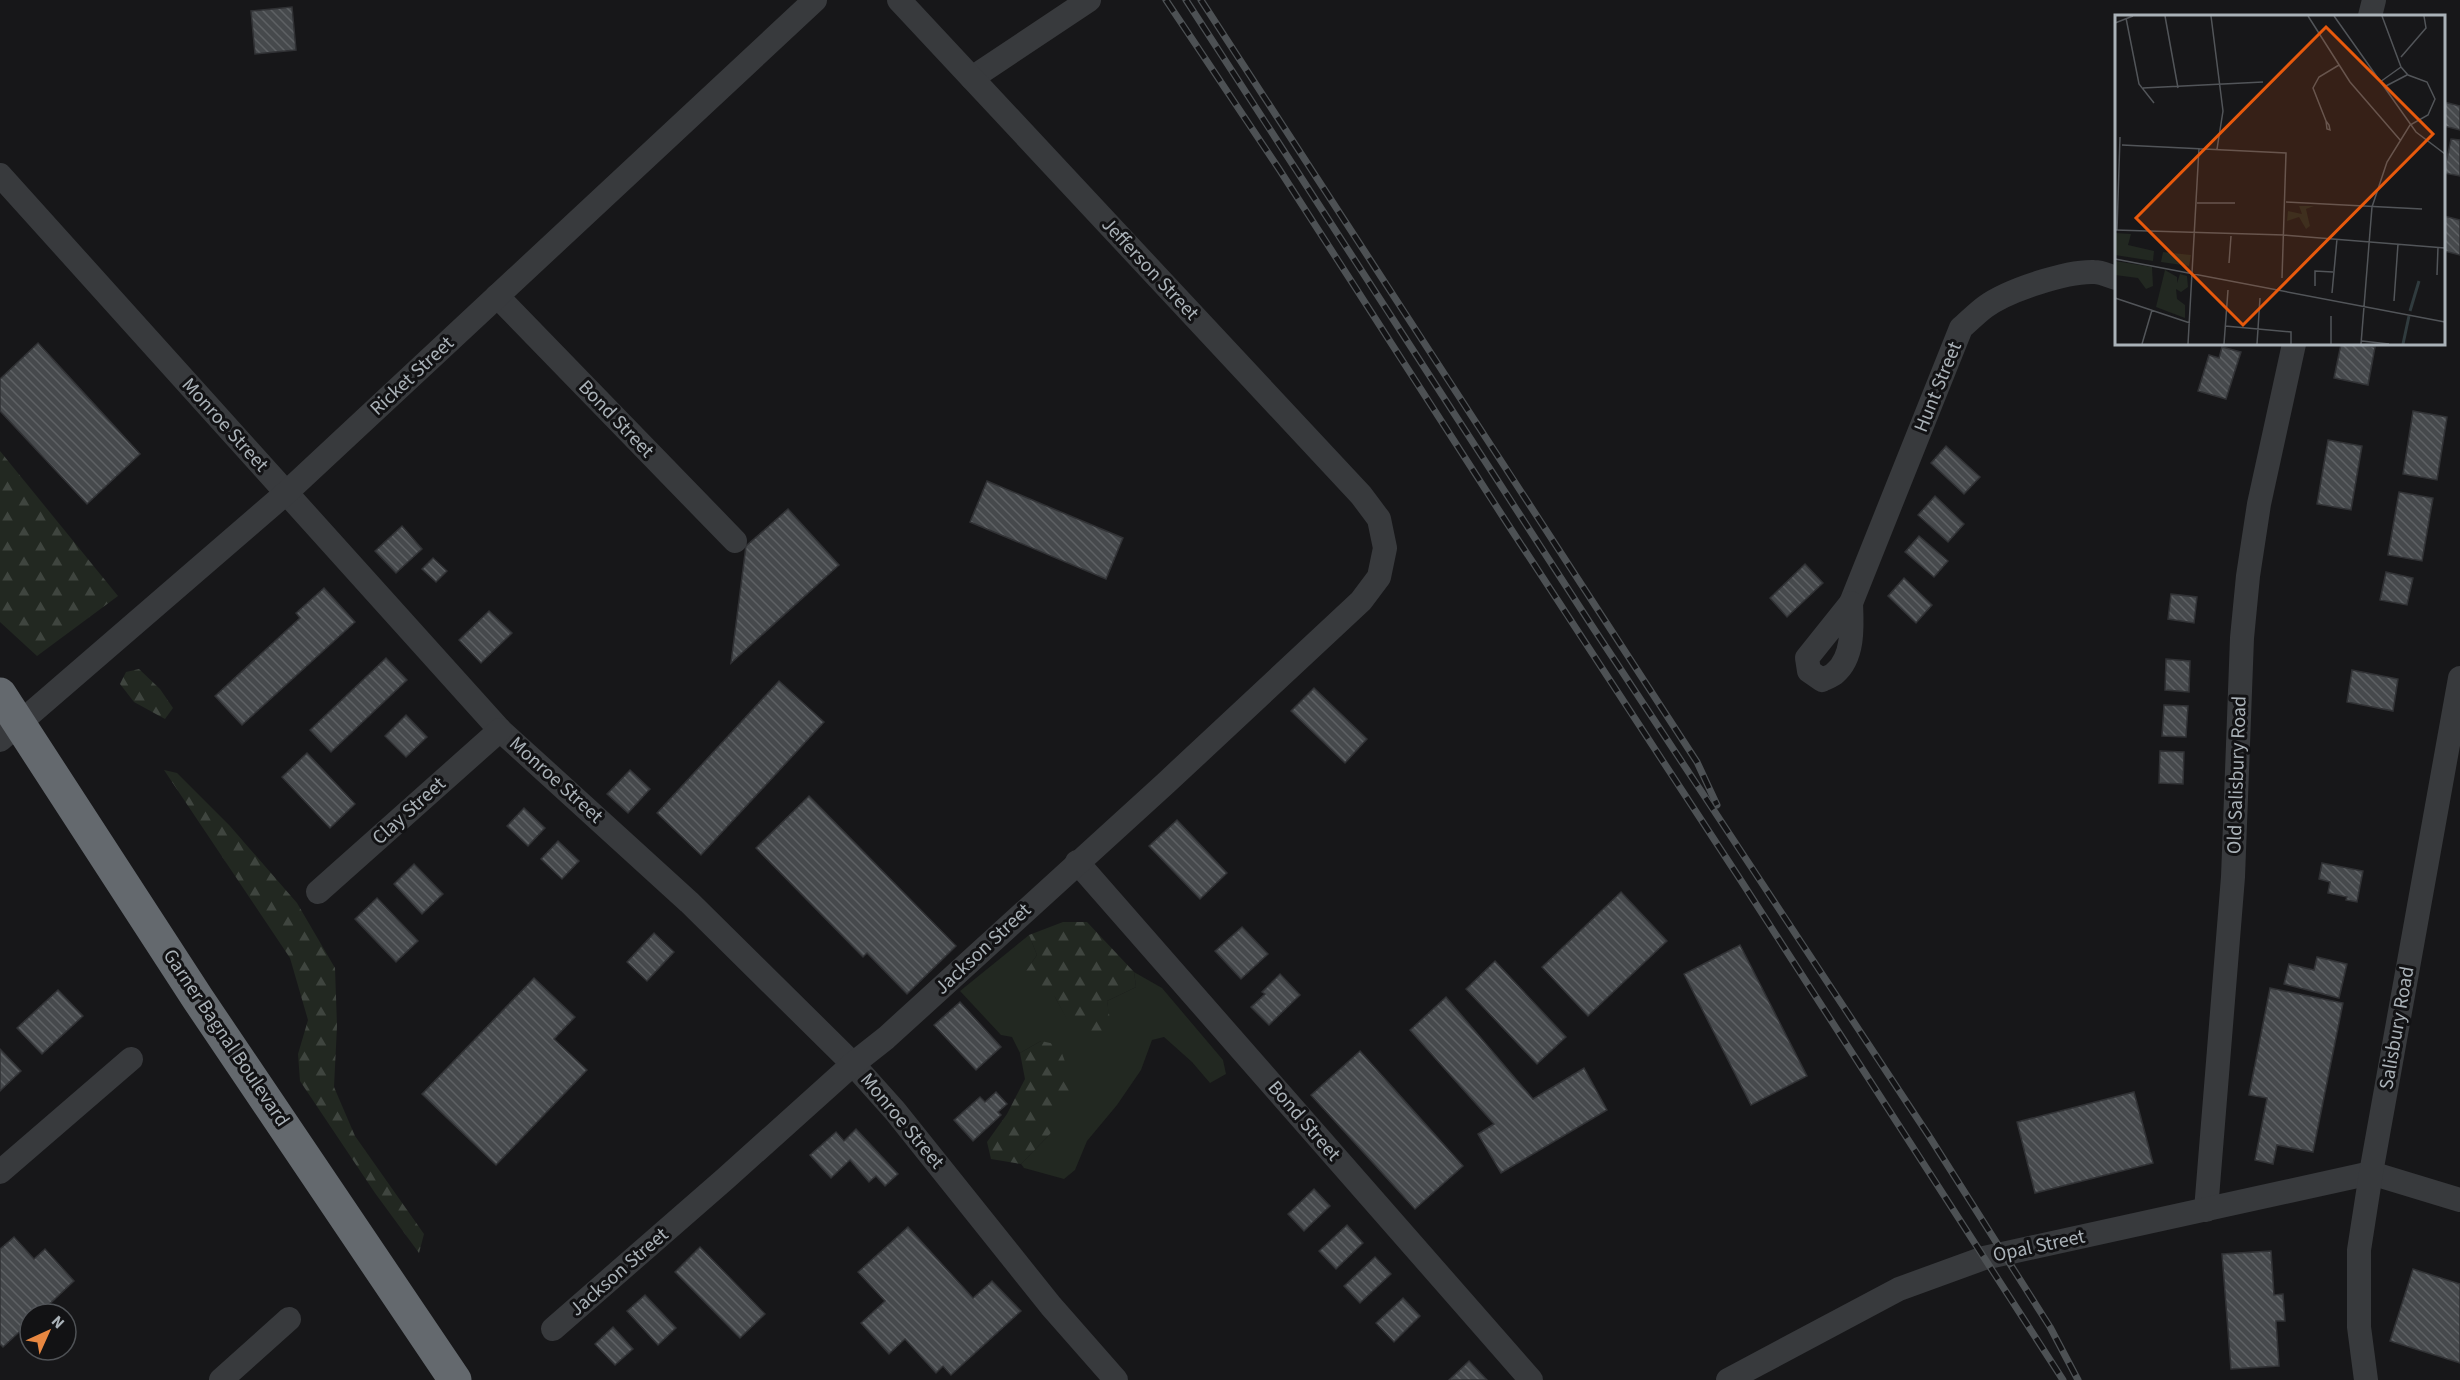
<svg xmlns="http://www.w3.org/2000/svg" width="2460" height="1380" font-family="'Source Sans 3',sans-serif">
<defs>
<pattern id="forest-firs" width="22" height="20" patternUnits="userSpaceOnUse" patternTransform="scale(1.5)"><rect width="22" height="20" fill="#222821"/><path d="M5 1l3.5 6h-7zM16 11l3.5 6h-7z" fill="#3f453f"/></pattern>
<pattern id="building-back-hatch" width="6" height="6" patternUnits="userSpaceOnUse" patternTransform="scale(1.5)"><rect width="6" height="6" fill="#46494c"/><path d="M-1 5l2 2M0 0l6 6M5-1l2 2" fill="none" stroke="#5e6164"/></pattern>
</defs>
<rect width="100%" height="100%" fill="#171719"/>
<path fill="#222821" d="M 1029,935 L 1037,955 L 1026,971 L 1055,997 L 1073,1029 L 1110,1026 L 1107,1001 L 1136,987 L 1134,972 L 1162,988 L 1223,1060 L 1226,1074 L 1210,1083 L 1192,1062 L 1164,1037 L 1152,1040 L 1141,1070 L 1117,1105 L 1087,1141 L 1075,1170 L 1064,1179 L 1024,1168 L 1021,1164 L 1050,1134 L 1041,1041 L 1020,1053 L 1012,1037 L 1001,1035 L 960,991 Z"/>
<g fill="url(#forest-firs)">
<path d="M 0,451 L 118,596 L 37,656 L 0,622 Z"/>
<path d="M 139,669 L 160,689 L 173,708 L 165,719 L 134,702 L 120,684 L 126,672 Z"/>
<path d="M 164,770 L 177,773 L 230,826 L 297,903 L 335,968 L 337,1026 L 334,1087 L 355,1136 L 424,1234 L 419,1253 L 375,1193 L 300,1081 L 298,1054 L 308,1020 L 290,958 Z"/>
<path d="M 1063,922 L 1087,922 L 1134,972 L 1136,987 L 1107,1001 L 1111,1026 L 1098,1046 L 1072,1029 L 1055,997 L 1028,986 L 1026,971 L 1037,955 L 1029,935 Z"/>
<path d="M 1041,1041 L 1059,1045 L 1073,1084 L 1050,1134 L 1021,1164 L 991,1159 L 987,1142 L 1007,1114 L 1025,1079 L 1020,1053 Z"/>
</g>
<g fill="url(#building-back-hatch)" stroke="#313235" stroke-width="1.5">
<path d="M 292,7 L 296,50 L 255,54 L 251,11 Z"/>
<path d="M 2444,102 L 2460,106 L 2460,130 L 2444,126 Z"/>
<path d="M 2451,139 L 2460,140 L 2460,176 L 2444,173 Z"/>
<path d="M 2444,216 L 2460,220 L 2460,255 L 2444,251 Z"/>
<path d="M 38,343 L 140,454 L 87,504 L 0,411 L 0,379 Z"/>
<path d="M 2341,344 L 2359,344 L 2375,347 L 2368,385 L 2334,378 Z"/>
<path d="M 2222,347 L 2241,352 L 2226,399 L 2198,391 L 2209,355 L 2219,358 Z"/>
<path d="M 2413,411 L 2447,417 L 2437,480 L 2403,474 Z"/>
<path d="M 2328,440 L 2362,446 L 2351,510 L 2317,504 Z"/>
<path d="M 1946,446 L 1980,477 L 1964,494 L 1931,463 Z"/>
<path d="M 987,481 L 1123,538 L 1106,579 L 970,522 Z"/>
<path d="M 2399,492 L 2433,498 L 2422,561 L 2388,555 Z"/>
<path d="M 1935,496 L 1964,524 L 1948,542 L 1918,515 Z"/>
<path d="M 788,509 L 839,565 L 731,663 L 746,546 Z"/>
<path d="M 402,526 L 422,549 L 396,573 L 375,551 Z"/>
<path d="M 1919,536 L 1948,561 L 1934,577 L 1905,552 Z"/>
<path d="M 433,558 L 447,571 L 436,582 L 422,569 Z"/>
<path d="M 1805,564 L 1823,583 L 1787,617 L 1770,598 Z"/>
<path d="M 2386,572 L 2413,578 L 2407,605 L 2380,600 Z"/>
<path d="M 1904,578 L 1932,605 L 1916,623 L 1888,596 Z"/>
<path d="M 324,588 L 355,622 L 242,725 L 215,696 L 300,618 L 296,613 Z"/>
<path d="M 2171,594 L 2197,597 L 2194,623 L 2168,619 Z"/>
<path d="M 489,611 L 512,633 L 481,663 L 459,640 Z"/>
<path d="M 386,658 L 407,680 L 331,752 L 310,730 Z"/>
<path d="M 2166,659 L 2190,661 L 2189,692 L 2165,690 Z"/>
<path d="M 2352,670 L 2398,679 L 2393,711 L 2347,702 Z"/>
<path d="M 779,681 L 824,722 L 701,855 L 657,813 Z"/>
<path d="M 1314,688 L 1367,739 L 1345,763 L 1291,711 Z"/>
<path d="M 2164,705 L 2188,706 L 2186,737 L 2162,736 Z"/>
<path d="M 406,715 L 427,737 L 406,757 L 385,736 Z"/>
<path d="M 2160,751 L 2184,752 L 2183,784 L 2159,783 Z"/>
<path d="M 307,753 L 355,804 L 330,828 L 282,777 Z"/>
<path d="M 630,770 L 650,789 L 628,813 L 607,794 Z"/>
<path d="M 809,796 L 956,946 L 907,994 L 867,953 L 863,957 L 756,848 Z"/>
<path d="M 524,808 L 545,828 L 528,846 L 507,826 Z"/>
<path d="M 1177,820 L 1227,873 L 1200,899 L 1149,846 Z"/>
<path d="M 558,841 L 579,861 L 562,879 L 541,859 Z"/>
<path d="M 2322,863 L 2363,871 L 2357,902 L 2346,900 L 2347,897 L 2328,893 L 2330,882 L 2319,879 Z"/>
<path d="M 414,864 L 443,894 L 422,914 L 394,884 Z"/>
<path d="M 1621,892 L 1667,941 L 1588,1016 L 1542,967 Z"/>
<path d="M 377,898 L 418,941 L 396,962 L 355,919 Z"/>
<path d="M 1242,927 L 1268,954 L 1241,979 L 1215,951 Z"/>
<path d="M 654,933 L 674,952 L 647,981 L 627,962 Z"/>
<path d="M 1740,945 L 1807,1076 L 1751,1105 L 1684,974 Z"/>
<path d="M 2317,957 L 2347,964 L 2339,998 L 2284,984 L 2289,964 L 2314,970 Z"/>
<path d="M 1495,961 L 1566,1037 L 1537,1064 L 1466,989 Z"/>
<path d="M 1280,974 L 1300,995 L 1269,1025 L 1251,1007 L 1265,994 L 1262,992 Z"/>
<path d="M 534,978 L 575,1017 L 554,1039 L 587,1070 L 496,1165 L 422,1094 Z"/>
<path d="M 2270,988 L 2343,1003 L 2313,1152 L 2277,1145 L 2273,1164 L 2255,1160 L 2267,1098 L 2249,1095 Z"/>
<path d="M 58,990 L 83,1016 L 42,1054 L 17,1028 Z"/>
<path d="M 1446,997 L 1533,1099 L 1584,1068 L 1607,1110 L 1501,1173 L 1478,1134 L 1494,1124 L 1410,1030 Z"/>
<path d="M 960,1002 L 1001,1047 L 976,1070 L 934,1025 Z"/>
<path d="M 0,1049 L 21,1071 L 0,1091 Z"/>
<path d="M 1360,1051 L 1463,1166 L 1415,1209 L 1311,1095 Z"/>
<path d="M 996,1092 L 1007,1104 L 998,1112 L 1001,1115 L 973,1141 L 954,1120 L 980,1097 L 985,1102 Z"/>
<path d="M 2134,1092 L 2153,1163 L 2035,1193 L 2017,1122 Z"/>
<path d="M 856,1129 L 898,1174 L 885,1186 L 876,1176 L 869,1182 L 850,1160 L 831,1178 L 810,1155 L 836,1132 L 844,1141 Z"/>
<path d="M 1314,1189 L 1330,1206 L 1304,1231 L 1288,1214 Z"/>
<path d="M 1347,1225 L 1363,1243 L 1336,1269 L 1319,1251 Z"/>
<path d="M 908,1227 L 973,1298 L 992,1281 L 1021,1311 L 951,1375 L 943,1366 L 936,1373 L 905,1339 L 889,1354 L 861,1323 L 885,1301 L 858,1272 Z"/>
<path d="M 14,1237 L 34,1259 L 45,1249 L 74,1281 L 39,1314 L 30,1314 L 30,1322 L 3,1347 L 0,1344 L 0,1249 Z"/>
<path d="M 700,1247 L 765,1314 L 740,1338 L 675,1272 Z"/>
<path d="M 2271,1251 L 2274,1295 L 2283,1294 L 2285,1321 L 2276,1321 L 2279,1366 L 2231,1369 L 2222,1254 Z"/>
<path d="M 1375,1257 L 1391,1274 L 1360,1303 L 1344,1286 Z"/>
<path d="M 2413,1269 L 2460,1284 L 2460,1363 L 2390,1341 Z"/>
<path d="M 645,1295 L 676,1328 L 658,1345 L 627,1311 Z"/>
<path d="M 1403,1298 L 1420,1316 L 1394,1342 L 1376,1323 Z"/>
<path d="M 613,1327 L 633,1349 L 615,1365 L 595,1344 Z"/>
<path d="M 1469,1361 L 1487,1380 L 1449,1380 Z"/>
</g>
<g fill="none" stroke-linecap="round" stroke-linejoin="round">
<g stroke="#383a3d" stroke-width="24">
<path d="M 2370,16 L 2374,0"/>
<path d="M 972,78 L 1089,0"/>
<path d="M 0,175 L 500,730 L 689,902 L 853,1064 L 895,1111 L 1051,1306 L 1116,1380"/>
<path d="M 497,296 L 735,541"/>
<path d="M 1851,603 L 1961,328 C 1969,321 1977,313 1985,307 C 2008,290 2067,271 2094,272 C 2102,272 2109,276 2116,278"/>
<path d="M 1851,603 C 1852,626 1854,657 1835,673 C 1832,676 1826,678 1822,680 L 1809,671 L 1807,658 Z"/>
<path d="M 0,740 L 286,493 L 815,0"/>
<path d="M 1077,862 L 1531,1380"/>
<path d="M 318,892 L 500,730"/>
<path d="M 0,1172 L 131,1059"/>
<path d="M 2206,1210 L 2233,877 L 2242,638 L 2248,576 L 2259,504 L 2294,344"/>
<path d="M 553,1329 L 725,1179 L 853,1064 L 886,1038 L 1166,783 L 1361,601 L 1379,577 L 1385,548 L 1379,519 L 1361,495 L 899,0"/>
<path d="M 221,1380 L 289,1319"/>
<path d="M 1728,1380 L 1899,1289 L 1984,1258 L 2371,1173 L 2460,1200"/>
<path d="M 2366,1380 L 2359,1327 L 2359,1250 L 2371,1173 L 2460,678"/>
</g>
<path stroke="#64696e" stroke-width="33" d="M 0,694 L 198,999 L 455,1380"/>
<g stroke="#4d5154" stroke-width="7">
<g id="rail">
<path d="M 1166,0 L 1279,169 L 1507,523 L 1738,876 L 2063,1380"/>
<path d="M 1186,0 L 1590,623 L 1929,1136 L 2050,1327 L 2078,1380"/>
<path d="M 1201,0 L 1697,762 L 1717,805"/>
</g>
</g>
<use href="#rail" stroke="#121214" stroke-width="4.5" stroke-dasharray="14" stroke-linecap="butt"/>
</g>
<g text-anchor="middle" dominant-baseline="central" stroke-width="6" stroke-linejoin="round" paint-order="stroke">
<g font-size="20" fill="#aab2b8" stroke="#121214">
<text transform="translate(1150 269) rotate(47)">Jefferson Street</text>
<text transform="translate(412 376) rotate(-43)">Ricket Street</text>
<text transform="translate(1938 387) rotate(-68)">Hunt Street</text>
<text transform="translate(616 419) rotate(46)">Bond Street</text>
<text transform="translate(225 425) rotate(48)">Monroe Street</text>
<text transform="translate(2237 775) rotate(-88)">Old Salisbury Road</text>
<text transform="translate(556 780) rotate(42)">Monroe Street</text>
<text transform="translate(409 811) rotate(-42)">Clay Street</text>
<text transform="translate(983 949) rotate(-43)">Jackson Street</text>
<text transform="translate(2397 1028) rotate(-80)">Salisbury Road</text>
<text transform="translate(226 1038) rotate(56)">Garner Bagnal Boulevard</text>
<text transform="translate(902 1121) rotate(50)">Monroe Street</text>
<text transform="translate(1304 1121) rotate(49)">Bond Street</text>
<text transform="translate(2039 1246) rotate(-12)">Opal Street</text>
<text transform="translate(619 1272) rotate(-41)">Jackson Street</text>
</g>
</g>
<g transform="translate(2115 15)">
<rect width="330" height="330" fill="#171719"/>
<path d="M 184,191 L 199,191 L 191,194 L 195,211 L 191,214 L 184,202 L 172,206 L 173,196 L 187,199 Z" fill="#222821"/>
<path d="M 0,218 L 16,219 L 13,230 L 39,236 L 38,246 L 0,240 ZM 48,237 L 76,240 L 74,251 L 46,247 ZM 0,246 L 37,252 L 38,271 L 31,274 L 23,263 L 0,260 ZM 50,255 L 62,262 L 62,268 L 65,259 L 72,261 L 73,272 L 66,277 L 61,274 L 62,284 L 70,290 L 70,303 L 41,292 Z" fill="#222821"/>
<path fill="none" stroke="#303b3e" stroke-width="3" d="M 295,296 L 304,266M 288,329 L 294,301"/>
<path fill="none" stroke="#525559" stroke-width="1.5" d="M 50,1 L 63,73M 96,1 L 108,96 L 102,134M 193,1 L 235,67 L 286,126M 219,1 L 301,117 L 330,139M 267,1 L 286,52M 11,3 L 24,69 L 39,88M 0,8 L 18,1M 286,42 L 311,13 L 309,1M 265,67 L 286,52M 269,72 L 292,60M 28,73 L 148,67M 211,106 L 198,73 L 204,62 L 224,50M 211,106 L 214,110 L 215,115 L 212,114 ZM 7,130 L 171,138 L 167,263M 171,187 L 307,194M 82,188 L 120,188M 0,215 L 169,220 L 330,233M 2,215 L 5,122M 0,244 L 330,307M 114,248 L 116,221M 322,260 L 323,232M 200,271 L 200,256 L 218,257M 217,278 L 222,224M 0,283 L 75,308M 279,286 L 283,229M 110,311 L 176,317 L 176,329M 247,326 L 274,329M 27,329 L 37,295M 73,329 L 84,133M 109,329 L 113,275M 142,329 L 145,283M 216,329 L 216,301M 246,329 L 257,192 L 272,147 L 295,110 L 313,100 L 320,84 L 312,67 L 293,60 L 286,52"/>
<path fill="#e8590c" fill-opacity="0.15" stroke="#e8590c" stroke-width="3" d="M 211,12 L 318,119 L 128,310 L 21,203 Z"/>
<rect width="330" height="330" fill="none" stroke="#aab2b8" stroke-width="3"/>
</g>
<g transform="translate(48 1332) rotate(45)"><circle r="28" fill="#121214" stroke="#4f5256" stroke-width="1.5"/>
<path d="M0-4.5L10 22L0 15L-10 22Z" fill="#e78741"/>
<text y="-9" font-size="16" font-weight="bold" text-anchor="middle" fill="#aab2b8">N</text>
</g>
</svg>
